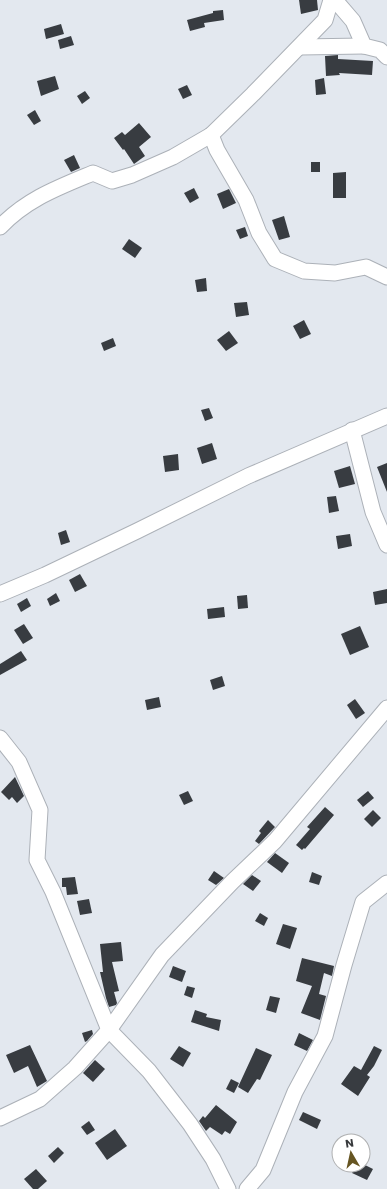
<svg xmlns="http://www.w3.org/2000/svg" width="387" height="1189" font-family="Poppins,sans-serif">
<rect width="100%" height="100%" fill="#e3e8ef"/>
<g fill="#383c41">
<path d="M 299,0 L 317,0 L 318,10 L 301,14 Z"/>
<path d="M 223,10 L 224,20 L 204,23 L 205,27 L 190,31 L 187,20 L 213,13 L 213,11 Z"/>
<path d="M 61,24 L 64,34 L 46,39 L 44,29 Z"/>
<path d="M 71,36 L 74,45 L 60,49 L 58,40 Z"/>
<path d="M 338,55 L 338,59 L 373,61 L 372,75 L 339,73 L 340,75 L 326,76 L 325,56 Z"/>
<path d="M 55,76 L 59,89 L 41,96 L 37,81 Z"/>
<path d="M 324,78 L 326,94 L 316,95 L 315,80 Z"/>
<path d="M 187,85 L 192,95 L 183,99 L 178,89 Z"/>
<path d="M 85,91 L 90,98 L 82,104 L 77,96 Z"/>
<path d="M 35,110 L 41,121 L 34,125 L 27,115 Z"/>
<path d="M 139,123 L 151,137 L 139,147 L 145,156 L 134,164 L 124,149 L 123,150 L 114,138 L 122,132 L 125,135 Z"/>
<path d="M 74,155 L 80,168 L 71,172 L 64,160 Z"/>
<rect x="311" y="162" width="9" height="10"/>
<path d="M 346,172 L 346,198 L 333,198 L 333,173 Z"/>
<path d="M 194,188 L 199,198 L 190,203 L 184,193 Z"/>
<path d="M 229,189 L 236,203 L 223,209 L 217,194 Z"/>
<path d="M 284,216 L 290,237 L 279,240 L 272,220 Z"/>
<path d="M 245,227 L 248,236 L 240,239 L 236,230 Z"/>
<path d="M 129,239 L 142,248 L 135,258 L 122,249 Z"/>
<path d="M 206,278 L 207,291 L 197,292 L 195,280 Z"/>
<path d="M 247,302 L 249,315 L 236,317 L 234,303 Z"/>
<path d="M 304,320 L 311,334 L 300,339 L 293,326 Z"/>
<path d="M 229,331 L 238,343 L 226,351 L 217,340 Z"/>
<path d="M 113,338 L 116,346 L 104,351 L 101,343 Z"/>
<path d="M 209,408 L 213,418 L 205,421 L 201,410 Z"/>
<path d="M 212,443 L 217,459 L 202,464 L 197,448 Z"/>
<path d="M 178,454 L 179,470 L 165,472 L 163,456 Z"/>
<path d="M 387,463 L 387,492 L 377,467 Z"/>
<path d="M 350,466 L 355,484 L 339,488 L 334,471 Z"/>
<path d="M 336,496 L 339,511 L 329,513 L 327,497 Z"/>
<path d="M 66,530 L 70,542 L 61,545 L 58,533 Z"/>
<path d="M 350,534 L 352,546 L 338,549 L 336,536 Z"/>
<path d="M 80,574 L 87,586 L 75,592 L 69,580 Z"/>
<path d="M 387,589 L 387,603 L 375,605 L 373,592 Z"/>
<path d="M 56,593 L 60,601 L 50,606 L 47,599 Z"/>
<path d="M 247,595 L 248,608 L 238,609 L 237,596 Z"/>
<path d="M 27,598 L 31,606 L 21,612 L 17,604 Z"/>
<path d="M 224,607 L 225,617 L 208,619 L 207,609 Z"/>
<path d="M 24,624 L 33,638 L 23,644 L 14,630 Z"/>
<path d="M 360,626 L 369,647 L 350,655 L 341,634 Z"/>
<path d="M 21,651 L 27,660 L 0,675 L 0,664 Z"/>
<path d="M 222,676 L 225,686 L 213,690 L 210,680 Z"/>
<path d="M 159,697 L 161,707 L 147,710 L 145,700 Z"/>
<path d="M 355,699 L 365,713 L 356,719 L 347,705 Z"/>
<path d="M 15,777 L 24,796 L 17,803 L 12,797 L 9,800 L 1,792 Z"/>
<path d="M 188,791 L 193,801 L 184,805 L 179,795 Z"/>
<path d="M 368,791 L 374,798 L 363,807 L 357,800 Z"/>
<path d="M 325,807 L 334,815 L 305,849 L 304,848 L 302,850 L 296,845 L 310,829 L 307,827 Z"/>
<path d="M 373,810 L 381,818 L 372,827 L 364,819 Z"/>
<path d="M 268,820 L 275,827 L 259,844 L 255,841 L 261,833 L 259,831 Z"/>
<path d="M 275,853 L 289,863 L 282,873 L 267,862 Z"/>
<path d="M 214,871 L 224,878 L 216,885 L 208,880 Z"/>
<path d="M 312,872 L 322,876 L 319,885 L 309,882 Z"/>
<path d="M 252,875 L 261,881 L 253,891 L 243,884 Z"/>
<path d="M 75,877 L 78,894 L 67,895 L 66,887 L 62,887 L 62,878 Z"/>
<path d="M 89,899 L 92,913 L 80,915 L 77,901 Z"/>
<path d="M 260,913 L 268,918 L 264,926 L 255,921 Z"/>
<path d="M 283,924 L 297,928 L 290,949 L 276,944 Z"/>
<path d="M 121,942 L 123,961 L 112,962 L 119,991 L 114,992 L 117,1003 L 116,1005 L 109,1007 L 106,998 L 100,972 L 103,972 L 100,944 Z"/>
<path d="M 302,958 L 334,966 L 332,976 L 324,973 L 319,994 L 326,996 L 320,1020 L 301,1013 L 312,986 L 296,981 Z"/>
<path d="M 173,966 L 186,971 L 182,982 L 169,977 Z"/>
<path d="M 187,986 L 195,988 L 192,998 L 184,995 Z"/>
<path d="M 270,996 L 280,998 L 276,1013 L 266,1010 Z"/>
<path d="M 195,1010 L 207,1014 L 206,1017 L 221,1020 L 219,1031 L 191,1022 Z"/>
<path d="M 92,1030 L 93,1034 L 87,1041 L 85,1042 L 82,1033 Z"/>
<path d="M 299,1033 L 313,1040 L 307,1051 L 294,1045 Z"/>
<path d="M 30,1045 L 47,1081 L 37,1087 L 28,1066 L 14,1073 L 6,1055 Z"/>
<path d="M 179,1046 L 191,1053 L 183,1067 L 170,1059 Z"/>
<path d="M 374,1046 L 382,1050 L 374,1066 L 367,1075 L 370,1077 L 358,1096 L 341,1084 L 354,1066 L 361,1070 Z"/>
<path d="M 256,1048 L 272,1055 L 260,1080 L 257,1079 L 248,1093 L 238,1087 Z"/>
<path d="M 95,1060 L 105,1069 L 93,1082 L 83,1073 Z"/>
<path d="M 231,1079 L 239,1083 L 234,1093 L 226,1089 Z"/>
<path d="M 216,1105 L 237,1122 L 230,1134 L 225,1131 L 222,1135 L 210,1127 L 206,1131 L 199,1121 L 203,1116 L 205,1118 Z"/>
<path d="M 303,1112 L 321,1120 L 317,1129 L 299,1120 Z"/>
<path d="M 89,1121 L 95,1130 L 87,1135 L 81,1127 Z"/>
<path d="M 115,1129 L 127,1146 L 107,1160 L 95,1143 Z"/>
<path d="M 58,1147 L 64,1153 L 54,1163 L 48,1156 Z"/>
<path d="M 356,1165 L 365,1165 L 373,1169 L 367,1180 L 352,1173 Z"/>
<path d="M 36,1169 L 47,1181 L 38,1189 L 33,1189 L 24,1179 Z"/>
</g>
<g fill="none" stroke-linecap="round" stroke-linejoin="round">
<g stroke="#acb1b8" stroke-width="17">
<g id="minor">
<path d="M 335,0 L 353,21 L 364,46 L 380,50 L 387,57"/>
<path d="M 300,47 L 364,46"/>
<path d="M 211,135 L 217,150 L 246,200 L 259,233 L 275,259 L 304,271 L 335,273 L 366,267 L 387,277"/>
<path d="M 0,227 C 27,199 57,188 93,173 L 112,181 L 132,175 L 173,157 L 211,135 L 253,94 L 325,20 L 331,0"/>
<path d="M 352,430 L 373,512 L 387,545"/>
<path d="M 0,594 L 45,575 L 137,531 L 248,476 L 387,416"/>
<path d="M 0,738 L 19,762 L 40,810 L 37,860 L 53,892 L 109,1030 L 149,1071 L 190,1124 L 213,1159 L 228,1189"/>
<path d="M 0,1118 L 40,1099 L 75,1068 L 109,1030 L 162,955 L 232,882 L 275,841 L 387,708"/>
<path d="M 247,1189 L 263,1170 L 295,1092 L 325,1036 L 344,965 L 363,902 L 387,883"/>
</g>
</g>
<use href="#minor" stroke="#fff" stroke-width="15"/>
</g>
<g transform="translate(351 1153) rotate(351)"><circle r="19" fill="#ffffff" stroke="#afb0b1"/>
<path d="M0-3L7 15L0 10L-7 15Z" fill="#665522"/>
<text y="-6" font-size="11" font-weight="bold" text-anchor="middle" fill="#37393c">N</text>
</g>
</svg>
